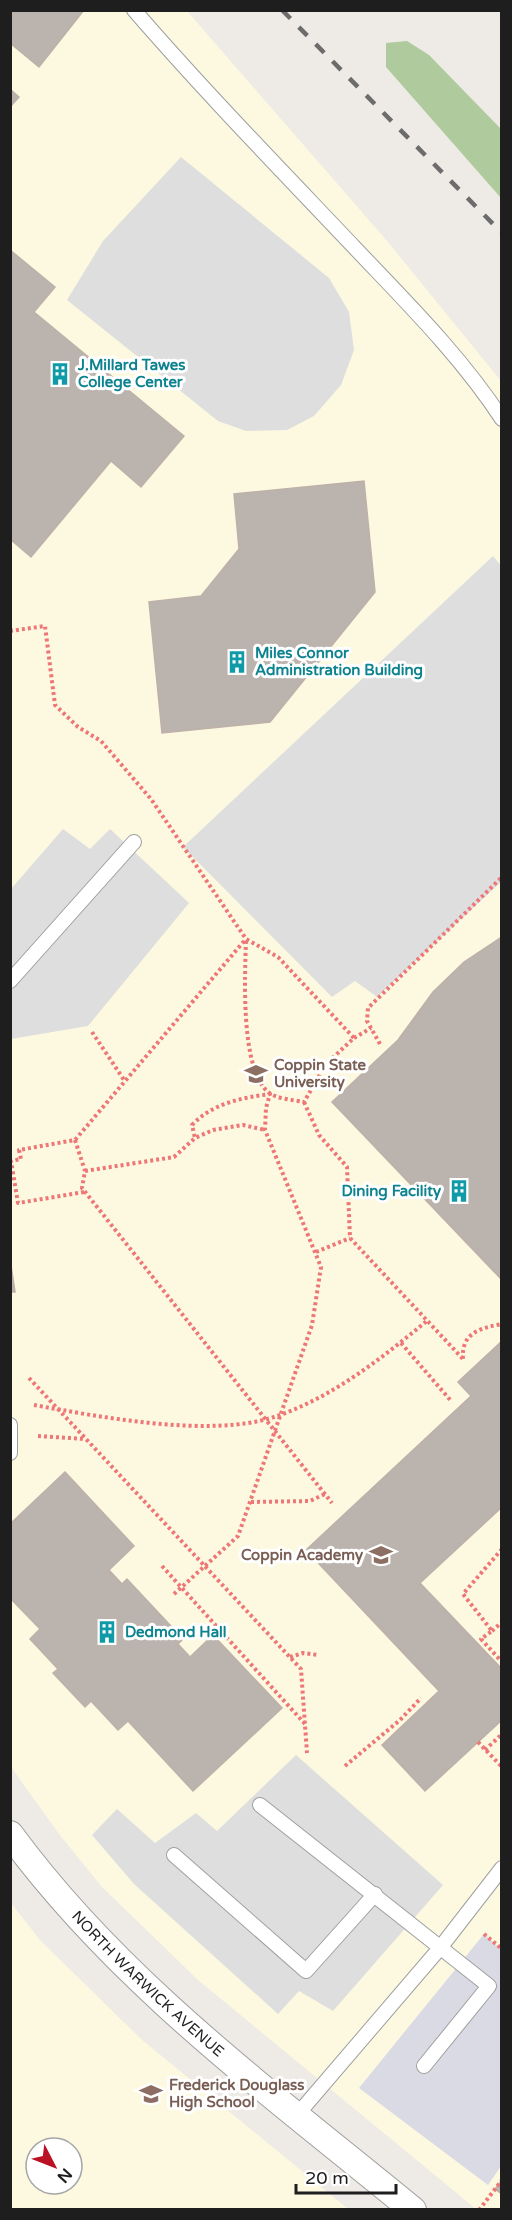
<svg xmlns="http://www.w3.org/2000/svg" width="512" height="2220" font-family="'Varela Round',sans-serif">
<rect width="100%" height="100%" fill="#eeeae5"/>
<g fill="#fcf9e0" fill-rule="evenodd">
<path d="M 10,11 L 187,11 L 388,242 L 501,381 L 501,2209 L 476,2209 L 198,1980 L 102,1887 L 59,1834 L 11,1767 Z"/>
<path d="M 11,1903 L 40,1940 L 141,2039 L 348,2209 L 11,2209 ZM 36,2148 L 72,2148 L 72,2184 L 36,2184 Z"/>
</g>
<path fill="#afca9d" d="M 407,41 L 429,55 L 501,129 L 501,198 L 386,67 L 386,43 Z"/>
<g fill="#dedede">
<path d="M 181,157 L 329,278 L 349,312 L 354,350 L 341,385 L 314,416 L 287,430 L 246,431 L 218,421 L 67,300 L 103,241 Z"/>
<path d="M 493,556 L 502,567 L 501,882 L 377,997 L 355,981 L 332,997 L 183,847 Z"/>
<path d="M 63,829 L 90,849 L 110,829 L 189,903 L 88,1026 L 11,1039 L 11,889 Z"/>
<path d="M 296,1755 L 443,1885 L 333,2011 L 299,1991 L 278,2014 L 134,1884 L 92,1835 L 117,1809 L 155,1843 L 196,1813 L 217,1831 Z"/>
</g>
<path fill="#d9dae4" d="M 484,1934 L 501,1949 L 501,2166 L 488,2185 L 359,2088 Z"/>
<g fill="#bbb3ae" stroke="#bfb0a9" stroke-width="1.5">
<path d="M 10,10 L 84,10 L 39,67 L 10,43 Z"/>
<path d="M 10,89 L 19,97 L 10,107 Z"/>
<path d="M 10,250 L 55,287 L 34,312 L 184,436 L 141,487 L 111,461 L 31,557 L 10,539 Z"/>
<path d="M 364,481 L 375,592 L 270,722 L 162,733 L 149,602 L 201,596 L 239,549 L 234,494 Z"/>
<path d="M 502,937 L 502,1280 L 332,1102 L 398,1040 L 433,992 L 464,962 Z"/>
<path d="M 10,1259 L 15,1292 L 10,1292 Z"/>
<path d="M 502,1341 L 502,1507 L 420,1583 L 502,1669 L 502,1720 L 425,1791 L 382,1745 L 439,1691 L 306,1550 L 471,1396 L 458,1382 Z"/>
<path d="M 65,1472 L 134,1546 L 109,1570 L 122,1584 L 127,1579 L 183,1639 L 178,1644 L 190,1657 L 213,1635 L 282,1708 L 193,1791 L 128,1721 L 118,1730 L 91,1701 L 85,1707 L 53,1673 L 58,1669 L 30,1639 L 40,1629 L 10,1598 L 10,1524 Z"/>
<path d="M 502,2180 L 502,2194 L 495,2189 Z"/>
</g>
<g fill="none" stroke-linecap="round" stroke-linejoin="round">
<g stroke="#9f9f9f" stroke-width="16">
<g id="lane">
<path d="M 134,10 C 205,92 280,169 354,247 C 406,302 460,355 502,419"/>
<path d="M 10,981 L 134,842"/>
<path d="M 10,1425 L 10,1453"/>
<path d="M 260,1805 L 489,1986 L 424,2066"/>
<path d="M 174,1855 L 306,1971 L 375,1894"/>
<path d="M 297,2115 L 440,1948 L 502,1868"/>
</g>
</g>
<g stroke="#9f9f9f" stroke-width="28">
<g id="street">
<path id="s1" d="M 10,1834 C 119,1983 272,2094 413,2210"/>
</g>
</g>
<g stroke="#ee7677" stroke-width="4" stroke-dasharray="3 3" stroke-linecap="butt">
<path d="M 10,631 L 45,626 L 55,705 L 78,727 L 101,741 L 151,799 L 246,939 L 278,957 L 354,1038 L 326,1064 L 304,1102 C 294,1100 276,1099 268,1092 C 240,1068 245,975 246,939"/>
<path d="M 92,1032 L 124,1080"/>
<path d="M 354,1038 L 371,1028"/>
<path d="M 380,1044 L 367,1021 L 368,1008 L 502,877"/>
<path d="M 304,1102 L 319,1135 L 347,1167 L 350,1238 L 463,1359"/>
<path d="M 75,1140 L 85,1171 L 82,1188 L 332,1503"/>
<path d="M 85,1171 L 174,1157 L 195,1138 L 213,1130 L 243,1125 L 265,1130"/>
<path d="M 84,1192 L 18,1203 L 11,1161 L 21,1159 L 19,1150 L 75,1140 L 245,940"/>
<path d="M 316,1252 L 350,1238"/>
<path d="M 401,1343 L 452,1402"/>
<path d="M 463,1359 C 461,1333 480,1328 502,1324"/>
<path d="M 29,1378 L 301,1669 L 307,1753"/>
<path d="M 34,1405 C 100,1417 210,1438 274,1417 C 332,1398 382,1358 428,1320"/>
<path d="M 38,1436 L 85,1439"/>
<path d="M 251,1502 L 310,1501 L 325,1494"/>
<path d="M 502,1549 L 463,1594 L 492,1631 L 481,1639 L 502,1662"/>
<path d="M 162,1566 L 305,1724"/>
<path d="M 174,1594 L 238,1536 L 312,1325 L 321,1267 L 265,1130 L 266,1108 L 270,1094 C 241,1098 213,1103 192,1125 L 195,1138"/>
<path d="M 492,1631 L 502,1622"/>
<path d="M 290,1657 L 303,1653 L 318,1655"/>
<path d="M 478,1742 L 502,1767"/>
<path d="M 485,1750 L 502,1734"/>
<path d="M 345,1766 L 400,1720 L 421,1698"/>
<path d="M 484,1934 L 502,1949"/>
<path d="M 479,2210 L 502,2180"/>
</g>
<use href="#lane" stroke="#fff" stroke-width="14"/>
<use href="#street" stroke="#fff" stroke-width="26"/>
<path stroke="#6c6c6c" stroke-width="4.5" stroke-dasharray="12 12" stroke-linecap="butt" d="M 282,10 L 502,233"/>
</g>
<defs>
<g id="building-bare" transform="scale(1.8)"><path d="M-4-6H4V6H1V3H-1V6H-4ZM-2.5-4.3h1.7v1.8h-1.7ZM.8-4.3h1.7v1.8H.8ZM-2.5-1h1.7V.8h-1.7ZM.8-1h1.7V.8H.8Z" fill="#0f9aa8" stroke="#fff" stroke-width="2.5" paint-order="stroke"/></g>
<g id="university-bare" transform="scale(1.8)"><path d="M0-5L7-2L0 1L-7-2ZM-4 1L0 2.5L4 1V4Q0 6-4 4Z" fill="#8d6e63" stroke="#fff" stroke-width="2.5" paint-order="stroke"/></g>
<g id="school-bare" transform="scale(1.8)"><path d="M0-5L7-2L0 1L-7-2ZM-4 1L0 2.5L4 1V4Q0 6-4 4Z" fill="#8d6e63" stroke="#fff" stroke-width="2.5" paint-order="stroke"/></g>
</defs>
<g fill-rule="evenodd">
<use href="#building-bare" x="60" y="374"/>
<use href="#building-bare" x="237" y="662"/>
<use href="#university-bare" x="256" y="1074"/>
<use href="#building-bare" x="459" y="1191"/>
<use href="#school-bare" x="381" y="1555"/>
<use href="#building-bare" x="107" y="1632"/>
<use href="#school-bare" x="151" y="2094"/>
</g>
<g text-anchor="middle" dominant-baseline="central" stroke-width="6" stroke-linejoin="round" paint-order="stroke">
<g font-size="15" font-weight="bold" fill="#0d838f" stroke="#fff" text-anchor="start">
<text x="78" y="365">J.Millard Tawes<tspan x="78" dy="17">College Center</tspan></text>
<text x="255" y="653">Miles Connor<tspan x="255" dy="17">Administration Building</tspan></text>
<text x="441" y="1191" text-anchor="end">Dining Facility</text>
<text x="125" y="1632">Dedmond Hall</text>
</g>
<g font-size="15" font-weight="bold" fill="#785e54" stroke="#fff" text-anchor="start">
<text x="274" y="1065">Coppin State<tspan x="274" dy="17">University</tspan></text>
<text x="363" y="1555" text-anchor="end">Coppin Academy</text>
<text x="169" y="2085">Frederick Douglass<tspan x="169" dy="17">High School</tspan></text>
</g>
<g font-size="15" fill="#1e1e1e" stroke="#fff">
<text stroke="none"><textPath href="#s1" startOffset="204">NORTH WARWICK AVENUE</textPath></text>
</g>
</g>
<rect width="512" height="2220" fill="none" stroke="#1e1e1e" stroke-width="24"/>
<g transform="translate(54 2166) rotate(132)"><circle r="28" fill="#ffffff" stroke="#a5a5a5" stroke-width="1.5"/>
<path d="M0-4.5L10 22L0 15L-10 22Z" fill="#bb1124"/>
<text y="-9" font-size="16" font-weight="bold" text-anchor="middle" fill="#1e1e1e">N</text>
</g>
<path d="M296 2184v9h100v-9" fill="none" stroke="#1e1e1e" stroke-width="3"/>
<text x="305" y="2184" font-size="18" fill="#1e1e1e" stroke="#ffffff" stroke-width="4.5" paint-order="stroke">20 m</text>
</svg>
